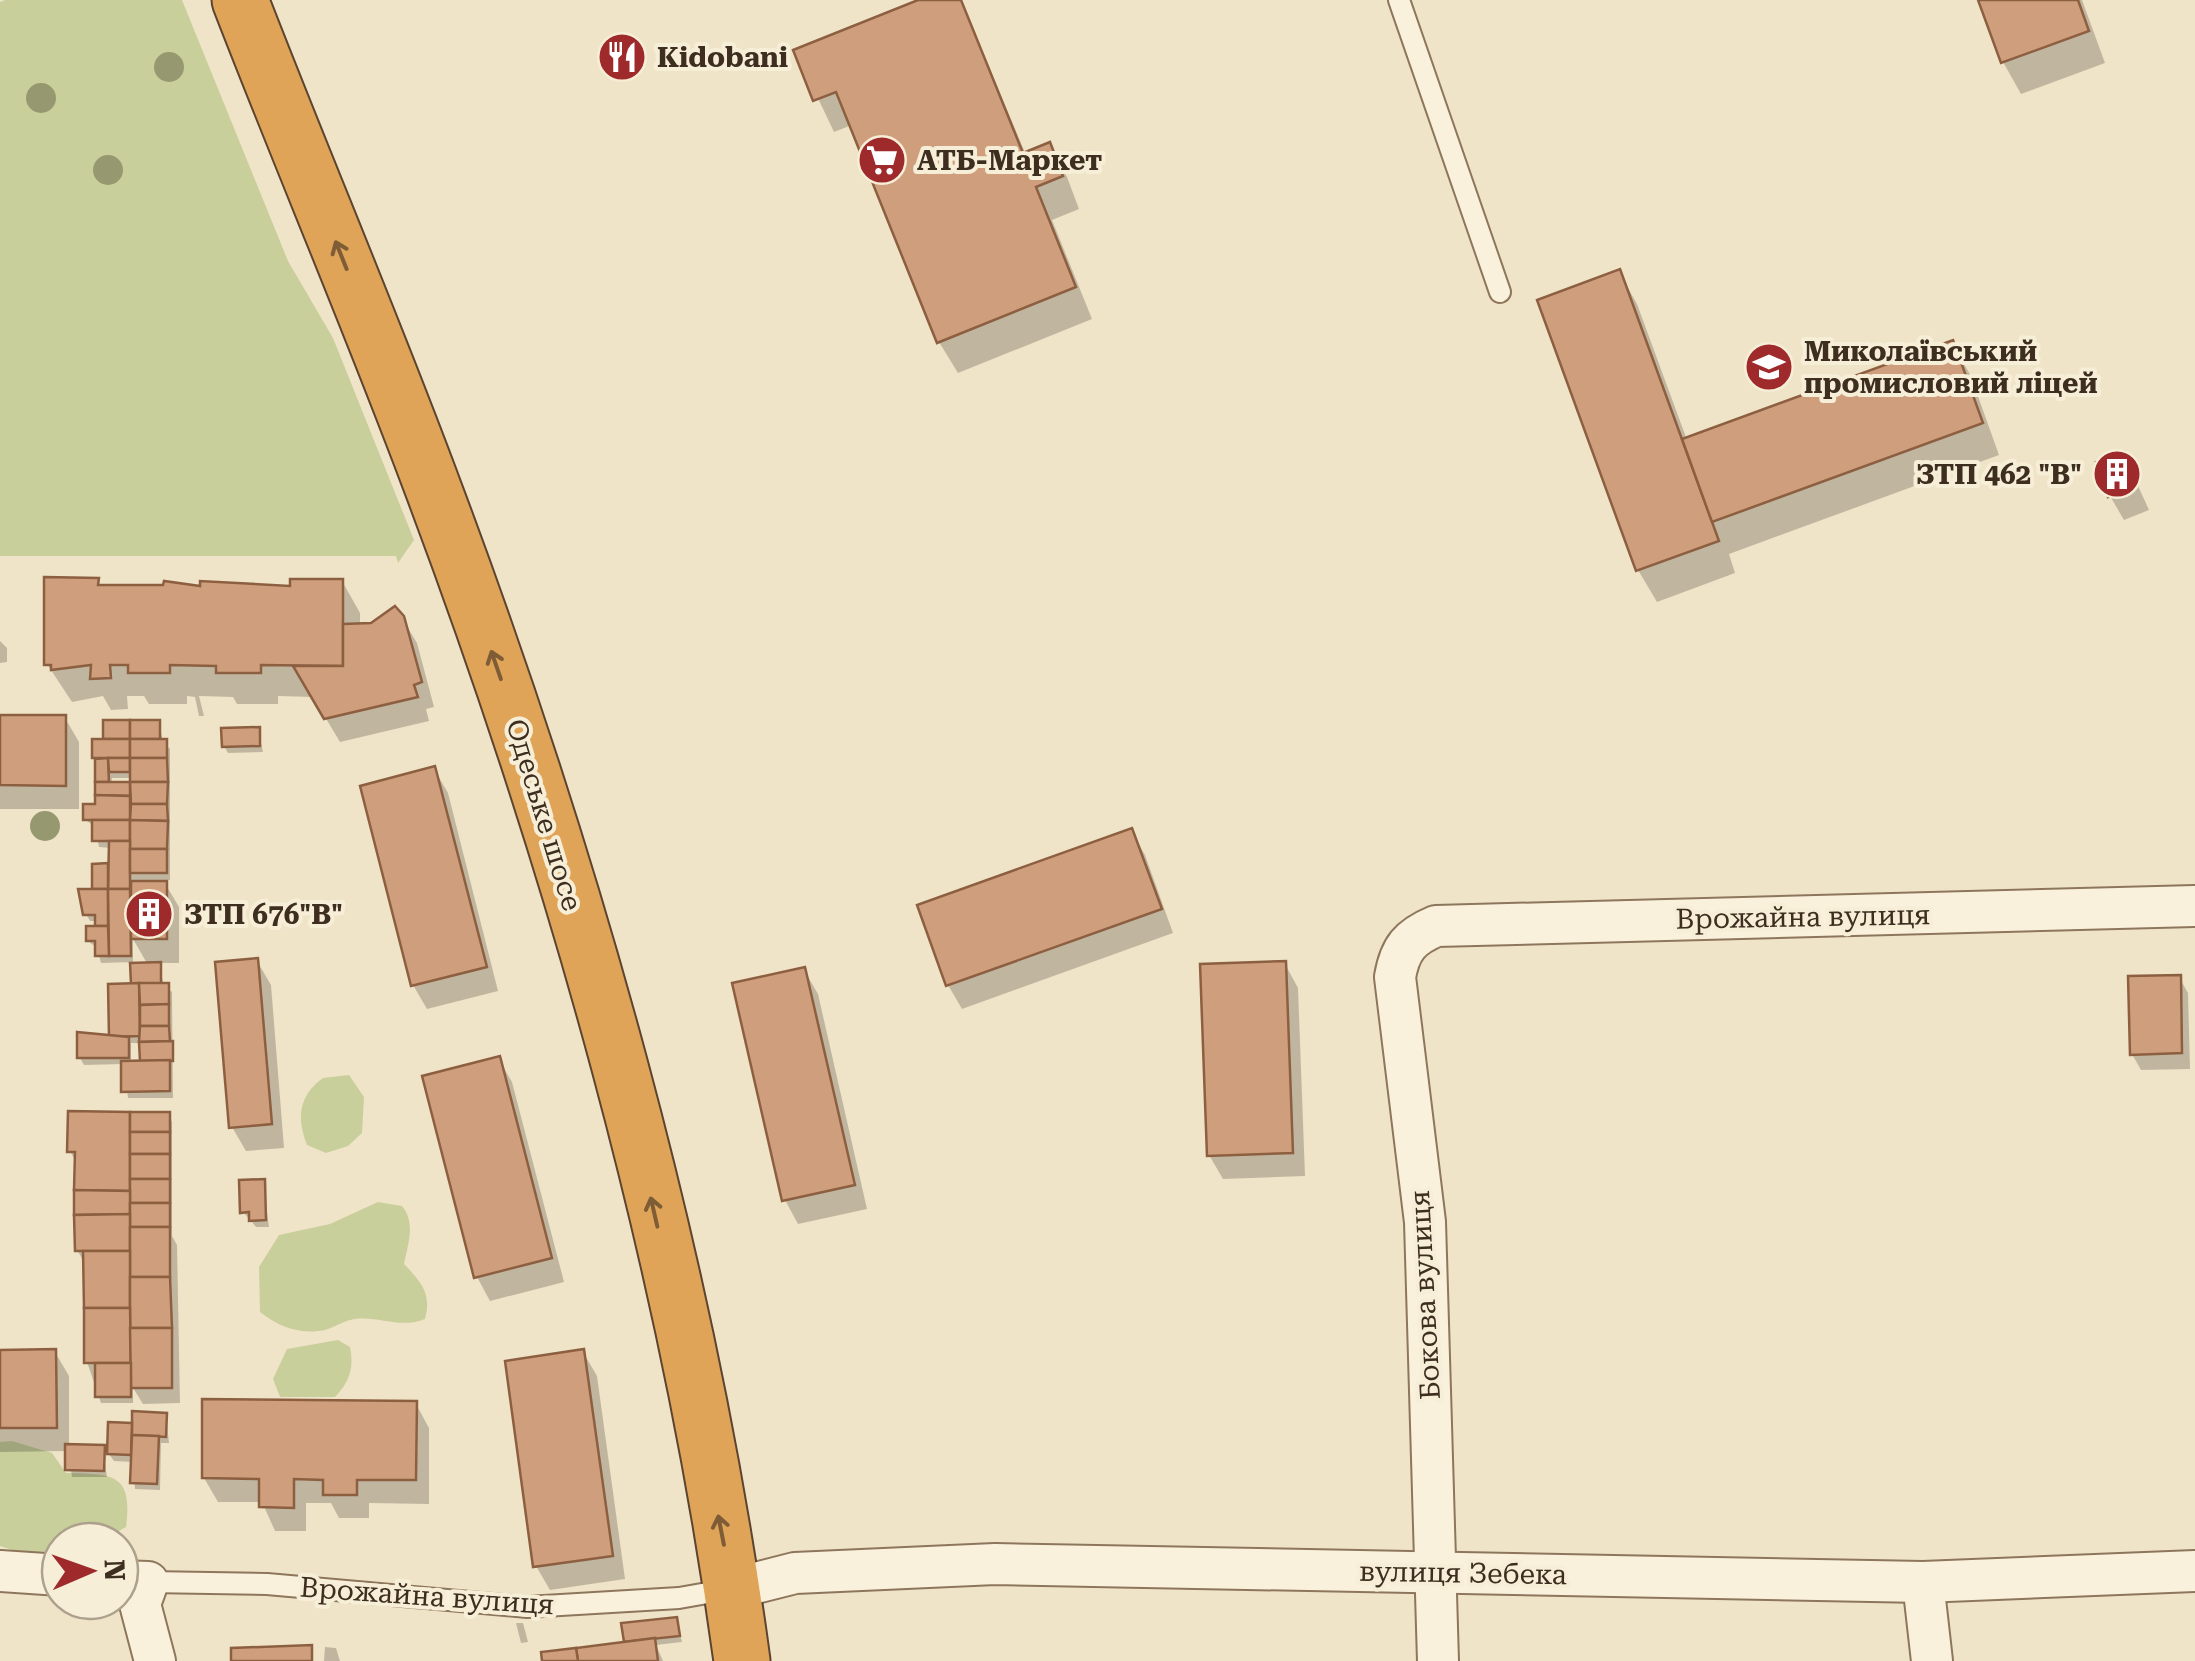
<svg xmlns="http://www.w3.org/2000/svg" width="2195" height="1661" font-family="'Roboto Serif',serif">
<rect width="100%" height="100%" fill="#f0e4c8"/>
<g fill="#c9cf9b">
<path d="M 5,0 L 182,0 L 288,261 L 333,338 L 414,540 L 398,563 L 396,556 L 0,556 L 0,2 Z"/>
<path d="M 349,1075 L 364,1097 L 362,1133 L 348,1146 L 326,1153 L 307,1145 C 296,1118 299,1095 323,1078 Z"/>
<path d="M 378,1202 L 402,1206 C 416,1223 408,1244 404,1264 C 421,1282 432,1293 425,1319 C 402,1329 378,1316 355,1319 C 345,1320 335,1327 325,1330 C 300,1335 279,1327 260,1312 L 259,1267 L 279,1235 L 330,1224 Z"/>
<path d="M 338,1340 L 350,1347 C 354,1368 350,1381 335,1397 L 280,1397 L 273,1379 L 287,1349 Z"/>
<path d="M 12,1441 L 52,1453 L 66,1473 C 113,1474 133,1473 126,1527 L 101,1541 L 60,1541 L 60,1552 L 18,1552 L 0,1546 L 0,1442 Z"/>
</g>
<g fill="#0003" fill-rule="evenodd">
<path d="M 924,0 L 961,0 L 1026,155 L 1049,146 L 1067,177 L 1079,209 L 1052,220 L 1092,319 L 958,373 L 939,342 L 852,125 L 834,132 L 796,52 Z"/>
<path d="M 1980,0 L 2082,0 L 2105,63 L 2021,94 L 2003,62 Z"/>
<path d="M 1619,272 L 1637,304 L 1687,440 L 1951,343 L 1970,374 L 1999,455 L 1729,554 L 1735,573 L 1657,602 L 1638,570 Z"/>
<path d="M 2124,455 L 2149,510 L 2124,520 L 2110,496 Z"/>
<path d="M 97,580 L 101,587 L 202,588 L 293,588 L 342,581 L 360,613 L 360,626 L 402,618 L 417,643 L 434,707 L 426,709 L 429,721 L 340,742 L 313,697 L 278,696 L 278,704 L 237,704 L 233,697 L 199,696 L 204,716 L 199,716 L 195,697 L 187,696 L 187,704 L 149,704 L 144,696 L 127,696 L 128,709 L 111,710 L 103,696 L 72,702 L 47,664 Z"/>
<path d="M 0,641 L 7,648 L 7,662 L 0,663 Z"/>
<path d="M 0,718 L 65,718 L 79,742 L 79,809 L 0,809 Z"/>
<path d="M 159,723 L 163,742 L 170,749 L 170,880 L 163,880 L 179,907 L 179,963 L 158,963 L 164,985 L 172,992 L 173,1098 L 128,1098 L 124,1064 L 84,1065 L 80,1058 L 79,1035 L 111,1034 L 133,986 L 133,962 L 101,963 L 97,948 L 88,941 L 98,921 L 90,921 L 86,914 L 80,891 L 94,891 L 94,866 L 111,866 L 111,848 L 99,847 L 95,827 L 86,820 L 98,807 L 95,742 ZM 112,778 L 133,778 L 133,784 L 111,785 ZM 133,939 L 148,965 L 133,965 ZM 131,1043 L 142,1043 L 143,1063 L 131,1063 Z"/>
<path d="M 258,729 L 263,752 L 228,753 L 224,746 Z"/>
<path d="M 434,769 L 448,793 L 498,991 L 427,1009 L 413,985 Z"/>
<path d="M 1131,831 L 1145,855 L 1173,933 L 962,1009 L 948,985 L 920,906 Z"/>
<path d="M 257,961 L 271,985 L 284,1148 L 246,1151 L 232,1127 Z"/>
<path d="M 1285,964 L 1298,988 L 1305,1176 L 1223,1179 L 1209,1155 Z"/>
<path d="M 804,970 L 818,994 L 867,1209 L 798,1224 L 785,1200 Z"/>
<path d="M 2179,977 L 2188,993 L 2190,1069 L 2141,1070 L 2132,1054 Z"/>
<path d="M 498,1058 L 512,1082 L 564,1282 L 490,1301 L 477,1277 Z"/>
<path d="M 168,1114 L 172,1122 L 172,1236 L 177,1245 L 180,1403 L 143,1404 L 133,1388 L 133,1403 L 101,1403 L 87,1362 L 86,1265 L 77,1250 L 77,1164 L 70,1151 Z"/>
<path d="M 263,1182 L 269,1227 L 256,1227 L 243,1212 Z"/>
<path d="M 55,1352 L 69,1376 L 69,1447 L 103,1447 L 107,1477 L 72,1477 L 68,1451 L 0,1452 L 0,1353 Z"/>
<path d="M 583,1352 L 597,1376 L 625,1579 L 550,1590 L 536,1566 Z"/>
<path d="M 416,1404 L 429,1428 L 429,1504 L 369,1503 L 369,1518 L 339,1518 L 331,1503 L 306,1503 L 306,1531 L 275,1531 L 262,1502 L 218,1502 L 204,1478 Z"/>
<path d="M 166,1415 L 169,1443 L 161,1443 L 160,1490 L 135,1489 L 133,1462 L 114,1461 L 109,1454 L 111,1424 L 135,1425 Z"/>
<path d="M 676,1619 L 682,1642 L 656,1645 L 663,1661 L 545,1661 L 627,1644 Z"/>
<path d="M 516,1623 L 523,1623 L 528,1642 L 521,1643 Z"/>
<path d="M 325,1647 L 336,1648 L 340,1661 L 324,1661 Z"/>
</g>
<g fill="#cf9f7d" stroke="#8d5f41" stroke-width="2.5">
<path d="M 918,0 L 961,0 L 1023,153 L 1050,142 L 1063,176 L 1036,187 L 1076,287 L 937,343 L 836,92 L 813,101 L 793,50 Z"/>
<path d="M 1978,0 L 2078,0 L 2089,31 L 2001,63 Z"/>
<path d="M 1620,269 L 1719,541 L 1636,571 L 1537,300 Z"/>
<path d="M 1953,340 L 1983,423 L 1712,522 L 1682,439 Z"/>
<path d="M 2125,452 L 2137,486 L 2108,497 L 2096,462 Z"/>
<path d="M 44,577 L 99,578 L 98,585 L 163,585 L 164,581 L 200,586 L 200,581 L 290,586 L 290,579 L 343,579 L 343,666 L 261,665 L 261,673 L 216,673 L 216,666 L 170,665 L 170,673 L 128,673 L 128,665 L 110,665 L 111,678 L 90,679 L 91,665 L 51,670 L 51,665 L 44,665 Z"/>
<path d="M 395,606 L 404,616 L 422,682 L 414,685 L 418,697 L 324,719 L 293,666 L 343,666 L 343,624 L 371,623 Z"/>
<path d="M 0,715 L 66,715 L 66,786 L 0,785 Z"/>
<rect x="103" y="720" width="27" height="19"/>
<rect x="130" y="720" width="30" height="19"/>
<path d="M 260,727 L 260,746 L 222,747 L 221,728 Z"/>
<rect x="92" y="739" width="38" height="19"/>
<rect x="130" y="739" width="37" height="19"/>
<path d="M 108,758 L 109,782 L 95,782 L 95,759 Z"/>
<path d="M 108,758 L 130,758 L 130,772 L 109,772 Z"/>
<path d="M 130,758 L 167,758 L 168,782 L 130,782 Z"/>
<path d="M 435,766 L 487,967 L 411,986 L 360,786 Z"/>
<path d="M 95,782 L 130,782 L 130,796 L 95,795 Z"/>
<path d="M 130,782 L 168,782 L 167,804 L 131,804 Z"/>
<path d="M 95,795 L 130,796 L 130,820 L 83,820 L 83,804 L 95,804 Z"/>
<path d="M 131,804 L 167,804 L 168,821 L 130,820 Z"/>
<rect x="92" y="820" width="38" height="21"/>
<path d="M 130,820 L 168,821 L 167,849 L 130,849 Z"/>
<path d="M 1132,828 L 1162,909 L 946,986 L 917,905 Z"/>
<path d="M 109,841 L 130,841 L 130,889 L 108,889 Z"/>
<rect x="130" y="849" width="37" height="24"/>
<path d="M 108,863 L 108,889 L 92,889 L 92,864 Z"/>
<rect x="131" y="881" width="36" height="58"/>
<path d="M 78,889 L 108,889 L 108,926 L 95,926 L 95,915 L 83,915 Z"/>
<path d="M 108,889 L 130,889 L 131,956 L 109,956 Z"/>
<path d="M 86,926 L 108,926 L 109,956 L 95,956 L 95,941 L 86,941 Z"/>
<path d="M 258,958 L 272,1124 L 229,1128 L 215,962 Z"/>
<path d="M 1286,961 L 1293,1153 L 1207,1156 L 1200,964 Z"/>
<path d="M 161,962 L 161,983 L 131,984 L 130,963 Z"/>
<path d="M 805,967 L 855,1185 L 782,1201 L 732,983 Z"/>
<path d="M 2181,975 L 2182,1053 L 2130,1055 L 2128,976 Z"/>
<path d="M 139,983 L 140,1036 L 109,1037 L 108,984 Z"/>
<path d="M 139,983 L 169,983 L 169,1004 L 140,1005 Z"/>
<path d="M 169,1004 L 169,1026 L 140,1026 L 140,1005 Z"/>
<path d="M 140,1026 L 169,1026 L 170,1041 L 139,1042 Z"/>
<path d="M 77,1032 L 129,1037 L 129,1058 L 77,1058 Z"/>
<path d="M 173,1041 L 173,1061 L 140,1061 L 139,1042 Z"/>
<path d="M 500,1056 L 552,1258 L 474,1278 L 422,1076 Z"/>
<path d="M 170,1060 L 170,1091 L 121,1092 L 121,1061 Z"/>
<path d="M 68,1111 L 130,1112 L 130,1191 L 74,1190 L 75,1152 L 67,1152 Z"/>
<rect x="130" y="1112" width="40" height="20"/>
<rect x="130" y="1132" width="40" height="22"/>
<rect x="130" y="1154" width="40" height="25"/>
<rect x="130" y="1179" width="40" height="24"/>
<path d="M 265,1179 L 266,1220 L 249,1221 L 249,1212 L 240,1213 L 239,1180 Z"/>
<path d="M 74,1190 L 130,1191 L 130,1214 L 74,1215 Z"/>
<rect x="130" y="1203" width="40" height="24"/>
<path d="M 130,1214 L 130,1251 L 75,1251 L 74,1215 Z"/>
<rect x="130" y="1227" width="40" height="50"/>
<path d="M 83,1251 L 130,1251 L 130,1308 L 84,1308 Z"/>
<path d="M 130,1277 L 170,1277 L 172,1328 L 130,1328 Z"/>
<path d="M 84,1308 L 130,1308 L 131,1363 L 84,1363 Z"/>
<path d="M 130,1328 L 172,1328 L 172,1388 L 131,1388 Z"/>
<path d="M 56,1349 L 57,1428 L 0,1428 L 0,1350 Z"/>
<path d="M 584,1349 L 613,1556 L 533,1567 L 505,1361 Z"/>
<rect x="95" y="1363" width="36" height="34"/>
<path d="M 202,1399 L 417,1401 L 416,1480 L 357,1480 L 357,1495 L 323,1495 L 323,1480 L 294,1479 L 294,1508 L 259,1507 L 259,1479 L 202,1478 Z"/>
<path d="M 132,1411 L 167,1413 L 166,1437 L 132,1435 Z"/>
<path d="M 108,1422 L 132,1423 L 131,1455 L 107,1454 Z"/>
<path d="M 132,1435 L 159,1436 L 157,1484 L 130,1483 Z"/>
<path d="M 65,1444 L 105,1445 L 104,1471 L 65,1470 Z"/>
<path d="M 677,1617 L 680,1636 L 624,1642 L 621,1623 Z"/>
<path d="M 655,1638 L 658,1661 L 578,1661 L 576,1648 Z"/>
<path d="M 312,1645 L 312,1661 L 231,1661 L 231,1648 Z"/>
<path d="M 576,1648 L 578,1661 L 542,1661 L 541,1652 Z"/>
</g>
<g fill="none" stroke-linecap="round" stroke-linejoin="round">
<g stroke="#8d765c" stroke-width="24">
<g id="lane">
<path d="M 1399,0 L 1500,292"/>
<path d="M 148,1582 L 267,1584 L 527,1607 L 679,1598 L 730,1589"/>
</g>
</g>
<g stroke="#8d765c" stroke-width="44">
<g id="street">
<path d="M 0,1571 L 60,1575"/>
<path d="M 120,1581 L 148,1582 L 140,1604 L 155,1661"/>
<path d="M 1923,1582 L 1932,1661"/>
<path d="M 732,1589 L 795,1573 L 995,1564 L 1923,1582 L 2195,1571"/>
<path d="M 1438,1661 L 1425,1222 L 1395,977 C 1400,948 1410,937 1436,926 L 2195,906"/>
</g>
</g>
<g stroke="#5b4430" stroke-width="59">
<path id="highway" d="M 240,0 C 303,163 372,324 433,488 C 572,858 689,1268 742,1661"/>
</g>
<use href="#lane" stroke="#faf1dc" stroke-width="20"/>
<use href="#street" stroke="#faf1dc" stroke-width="40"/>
<use href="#highway" stroke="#e0a458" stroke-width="55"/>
</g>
<g fill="#96986f">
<circle cx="169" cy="67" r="15"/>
<circle cx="41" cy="98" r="15"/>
<circle cx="108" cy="170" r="15"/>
<circle cx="45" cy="826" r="15"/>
</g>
<defs><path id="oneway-shaft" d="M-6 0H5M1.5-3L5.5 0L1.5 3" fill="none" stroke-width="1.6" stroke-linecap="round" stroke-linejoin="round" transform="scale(2.5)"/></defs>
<g stroke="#7e5d36">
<use href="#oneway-shaft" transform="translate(341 255) rotate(-112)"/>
<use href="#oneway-shaft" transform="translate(496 665) rotate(-109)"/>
<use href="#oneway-shaft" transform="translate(654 1212) rotate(-103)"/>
<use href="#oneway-shaft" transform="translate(721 1530) rotate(-101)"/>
</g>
<defs>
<g id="restaurant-disc" transform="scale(2.5)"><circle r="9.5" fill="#9e2a2b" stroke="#f7eed8"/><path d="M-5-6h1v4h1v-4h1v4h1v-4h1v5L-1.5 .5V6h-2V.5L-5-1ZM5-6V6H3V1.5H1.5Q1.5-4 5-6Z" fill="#fff"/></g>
<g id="supermarket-disc" transform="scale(2.5)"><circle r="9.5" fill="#9e2a2b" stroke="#f7eed8"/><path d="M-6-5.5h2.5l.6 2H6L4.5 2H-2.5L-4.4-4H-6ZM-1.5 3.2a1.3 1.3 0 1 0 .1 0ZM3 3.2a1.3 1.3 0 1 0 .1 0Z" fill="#fff"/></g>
<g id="school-disc" transform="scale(2.5)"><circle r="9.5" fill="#9e2a2b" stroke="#f7eed8"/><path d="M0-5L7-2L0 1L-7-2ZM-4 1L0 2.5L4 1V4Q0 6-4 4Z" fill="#fff"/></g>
<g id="building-disc" transform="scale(2.5)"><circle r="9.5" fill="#9e2a2b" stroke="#f7eed8"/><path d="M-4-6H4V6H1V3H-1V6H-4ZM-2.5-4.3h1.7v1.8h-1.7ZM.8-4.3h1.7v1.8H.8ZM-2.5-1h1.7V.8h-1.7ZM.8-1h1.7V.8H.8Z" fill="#fff"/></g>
</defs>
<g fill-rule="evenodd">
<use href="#restaurant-disc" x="622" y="57"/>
<use href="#supermarket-disc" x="882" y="160"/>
<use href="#school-disc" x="1769" y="367"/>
<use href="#building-disc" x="2117" y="474"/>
<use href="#building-disc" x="149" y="914"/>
</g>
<g text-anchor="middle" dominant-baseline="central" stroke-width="8" stroke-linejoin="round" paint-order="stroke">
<g font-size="28" font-weight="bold" fill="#3d2e20" stroke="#f7eed8" text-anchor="start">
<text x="657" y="57">Kidobani</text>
<text x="917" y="160">АТБ-Маркет</text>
<text x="1804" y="351">Миколаївський<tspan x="1804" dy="32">промисловий ліцей</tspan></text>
<text x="2082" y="474" text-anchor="end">ЗТП 462 "В"</text>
<text x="184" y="914">ЗТП 676"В"</text>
</g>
<g font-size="28" fill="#3d2e20" stroke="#f7eed8">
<text transform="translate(544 815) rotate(73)">Одеське шосе</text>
<text transform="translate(1803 917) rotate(-1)">Врожайна вулиця</text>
<text transform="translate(1425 1295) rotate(-93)">Бокова вулиця</text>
<text transform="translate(1463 1573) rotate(1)">вулиця Зебека</text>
<text transform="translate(427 1596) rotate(4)">Врожайна вулиця</text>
</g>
</g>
<g transform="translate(90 1571) rotate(88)"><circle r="48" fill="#f7eed8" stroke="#ada18e" stroke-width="2.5"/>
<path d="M0-8L18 38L0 25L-18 38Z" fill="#9e2a2b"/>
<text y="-15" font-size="28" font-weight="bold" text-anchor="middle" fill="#3d2e20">N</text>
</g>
</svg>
